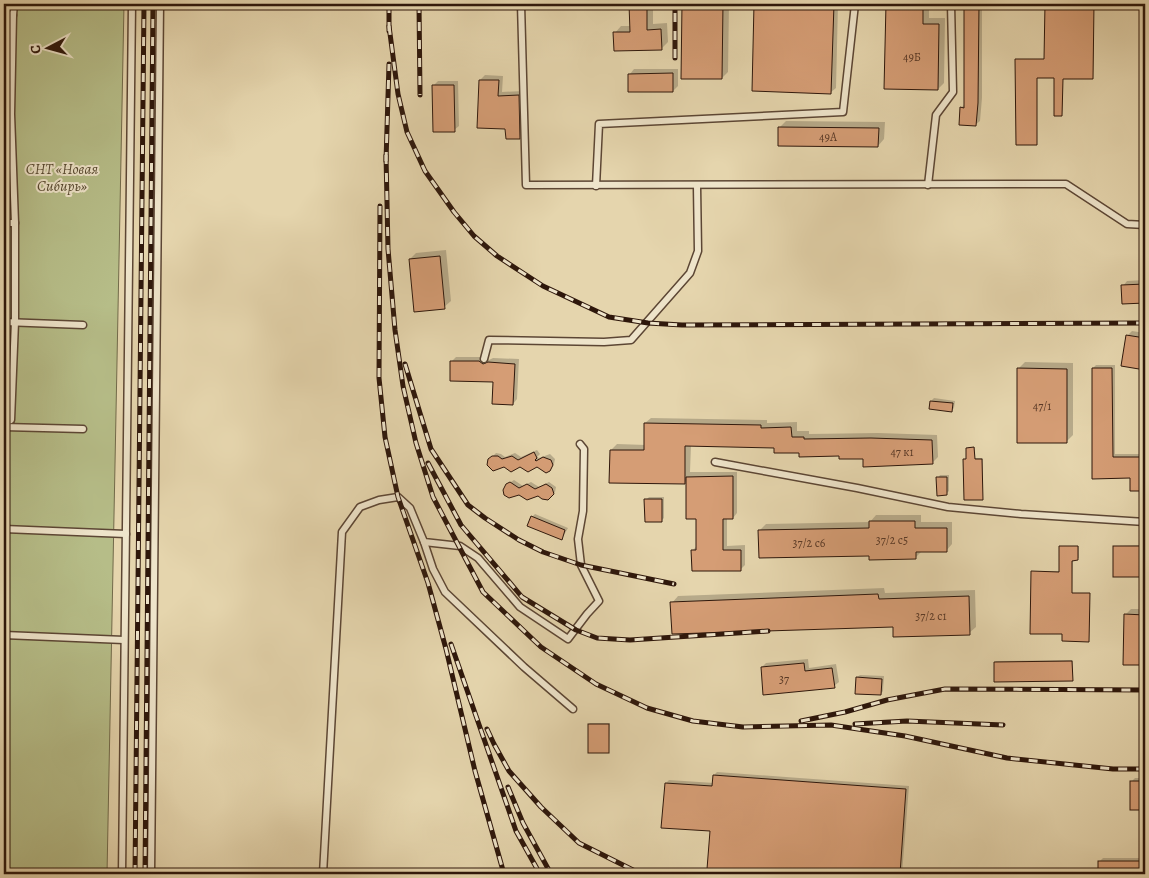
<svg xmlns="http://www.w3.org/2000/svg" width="1149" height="878" font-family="Alegreya,serif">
<rect width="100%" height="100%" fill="#e5d5ad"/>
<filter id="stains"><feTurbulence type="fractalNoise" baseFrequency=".004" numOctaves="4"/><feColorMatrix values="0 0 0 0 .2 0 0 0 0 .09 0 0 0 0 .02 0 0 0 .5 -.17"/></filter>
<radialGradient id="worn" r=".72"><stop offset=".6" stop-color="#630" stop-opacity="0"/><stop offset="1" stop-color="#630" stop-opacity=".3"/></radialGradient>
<path fill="#b6bd88" stroke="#726a4a" d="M 4,4 L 124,4 L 107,874 L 4,874 Z"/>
<g fill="#0003">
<path d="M 631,4 L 653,4 L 653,24 L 667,23 L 668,42 L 661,49 L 615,33 L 621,26 L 631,26 Z"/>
<path d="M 683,4 L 729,4 L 728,72 L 722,78 L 682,77 Z"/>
<path d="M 755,4 L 838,4 L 836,88 L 831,92 L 753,90 Z"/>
<path d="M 887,4 L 929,4 L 929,18 L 945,18 L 944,83 L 938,89 L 885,88 Z"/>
<path d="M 966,4 L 982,4 L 982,98 L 980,121 L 975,125 L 961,108 L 965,104 Z"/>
<path d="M 1046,4 L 1094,4 L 1093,77 L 1063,77 L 1062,115 L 1056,77 L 1037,76 L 1036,144 L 1017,60 L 1046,59 Z"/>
<path d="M 634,69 L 678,69 L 678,86 L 673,91 L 630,74 Z"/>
<path d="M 485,75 L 503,76 L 502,92 L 523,91 L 524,133 L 519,138 L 507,128 L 480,80 Z"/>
<path d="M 438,81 L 458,81 L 459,126 L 454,130 L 433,86 Z"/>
<path d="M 786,121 L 885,122 L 884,139 L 878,146 L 780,127 Z"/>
<path d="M 446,250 L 451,301 L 444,307 L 410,259 L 416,253 Z"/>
<path d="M 1145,280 L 1145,302 L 1123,303 L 1123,286 L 1127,281 Z"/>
<path d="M 1132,331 L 1145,333 L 1145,369 L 1123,365 L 1127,336 Z"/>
<path d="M 456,357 L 484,357 L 489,360 L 493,358 L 519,359 L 517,399 L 513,404 L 494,380 L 452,361 Z"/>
<path d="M 1025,362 L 1073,363 L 1073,435 L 1066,442 L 1018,369 Z"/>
<path d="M 1096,365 L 1115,365 L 1115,454 L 1145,454 L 1145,490 L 1131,490 L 1131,477 L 1093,478 L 1093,368 Z"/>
<path d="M 934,398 L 955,401 L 954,408 L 952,410 L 931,401 Z"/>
<path d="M 651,418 L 767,420 L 767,423 L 797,422 L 797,431 L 809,431 L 809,434 L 878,433 L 937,435 L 938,457 L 932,463 L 800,452 L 775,447 L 691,445 L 690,472 L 737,472 L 737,513 L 733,518 L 727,518 L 727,546 L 745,545 L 745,565 L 741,569 L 693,550 L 697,546 L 697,518 L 687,480 L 684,483 L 611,450 L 617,444 L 646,445 L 645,423 Z"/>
<path d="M 968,447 L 975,447 L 975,458 L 983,458 L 982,499 L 964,460 L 967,458 Z"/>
<path d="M 537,450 L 540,454 L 537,457 L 539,458 L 550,454 L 555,459 L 554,464 L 551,467 L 520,466 L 492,457 L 496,453 L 501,454 L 505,457 L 515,453 L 521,457 Z"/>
<path d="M 940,475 L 949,475 L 949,491 L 946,494 L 938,478 Z"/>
<path d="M 514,480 L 523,486 L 531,482 L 539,487 L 549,482 L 556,487 L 555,492 L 552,496 L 538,494 L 529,499 L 508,484 Z"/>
<path d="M 649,497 L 664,497 L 664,518 L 661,521 L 646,500 Z"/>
<path d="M 535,514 L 568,528 L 564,535 L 561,538 L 532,517 Z"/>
<path d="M 876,515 L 921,515 L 921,522 L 952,522 L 952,544 L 946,551 L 921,552 L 915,558 L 870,554 L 760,530 L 766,524 L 870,522 Z"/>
<path d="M 1145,545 L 1145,576 L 1114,576 L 1115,546 Z"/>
<path d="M 1061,546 L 1079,546 L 1079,558 L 1073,559 L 1072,593 L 1090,593 L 1088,640 L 1063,633 L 1032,572 L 1060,571 Z"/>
<path d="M 884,588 L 885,593 L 975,590 L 976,627 L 969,633 L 672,603 L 678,596 Z"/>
<path d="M 1131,609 L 1145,609 L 1145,664 L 1125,664 L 1125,615 Z"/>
<path d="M 808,659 L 809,668 L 836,664 L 839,682 L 834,686 L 762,667 L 766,663 Z"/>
<path d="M 1073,660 L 1072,679 L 995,662 L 996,661 Z"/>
<path d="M 860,675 L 884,676 L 883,691 L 881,694 L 857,677 Z"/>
<path d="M 590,723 L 610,723 L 609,752 L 589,724 Z"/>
<path d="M 717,772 L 909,786 L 902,874 L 801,874 L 708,867 L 711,830 L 666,783 L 669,780 L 714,783 L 714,775 Z"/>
<path d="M 1135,778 L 1145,778 L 1145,809 L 1131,809 L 1131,782 Z"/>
<path d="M 1103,858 L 1145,858 L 1145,874 L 1089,874 L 1093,870 L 1099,870 L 1099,862 Z"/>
</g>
<g fill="#d59d75" stroke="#2e170b">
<path d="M 629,4 L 647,4 L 647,30 L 661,29 L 662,50 L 614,51 L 613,32 L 630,32 Z"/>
<path d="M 682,4 L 723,4 L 722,79 L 681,79 Z"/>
<path d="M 754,4 L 834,4 L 831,94 L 752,91 Z"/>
<path d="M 886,4 L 923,4 L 923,24 L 939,24 L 938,90 L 884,89 Z"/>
<path d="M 964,4 L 979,4 L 978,103 L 976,126 L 959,125 L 960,107 L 964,108 Z"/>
<path d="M 1045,4 L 1094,4 L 1093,79 L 1063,79 L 1062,116 L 1054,116 L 1054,78 L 1037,78 L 1037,145 L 1016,145 L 1015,59 L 1044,59 Z"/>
<path d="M 673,73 L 673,92 L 628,92 L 628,74 Z"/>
<path d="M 479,80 L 499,80 L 498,96 L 519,95 L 520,139 L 506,139 L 505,129 L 477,128 Z"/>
<path d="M 432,85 L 454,85 L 455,132 L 433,132 Z"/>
<path d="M 778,127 L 879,128 L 878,147 L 778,146 Z"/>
<path d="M 440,256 L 445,309 L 414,312 L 409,259 Z"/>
<path d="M 1145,284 L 1145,303 L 1122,304 L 1121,285 Z"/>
<path d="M 1126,335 L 1145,338 L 1145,370 L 1121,366 Z"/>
<path d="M 450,361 L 479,361 L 483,364 L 488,362 L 515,364 L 513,405 L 492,404 L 493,382 L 450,381 Z"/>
<path d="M 1017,368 L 1067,369 L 1067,443 L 1017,443 Z"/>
<path d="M 1092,368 L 1112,368 L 1113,457 L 1145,457 L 1145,491 L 1130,491 L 1130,478 L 1092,479 Z"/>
<path d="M 930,401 L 953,403 L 952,412 L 929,409 Z"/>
<path d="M 644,423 L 761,425 L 761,428 L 791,427 L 792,437 L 804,437 L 804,439 L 871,438 L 932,440 L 933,464 L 863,467 L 863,459 L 839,459 L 839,456 L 799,457 L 799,453 L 774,453 L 774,448 L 685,446 L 685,484 L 609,483 L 610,450 L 644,450 Z"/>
<path d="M 974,447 L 975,459 L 982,459 L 983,500 L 964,500 L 963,459 L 966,459 L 966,448 Z"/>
<path d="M 534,452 L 537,458 L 535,460 L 536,461 L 543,457 L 551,460 L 553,465 L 550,471 L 546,473 L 537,467 L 528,472 L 520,467 L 511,472 L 504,467 L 493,471 L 487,465 L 488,459 L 492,456 L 498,456 L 502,459 L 512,456 L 518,460 Z"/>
<path d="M 733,476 L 733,519 L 723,519 L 723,550 L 741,550 L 741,571 L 692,571 L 691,550 L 696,550 L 696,519 L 686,519 L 686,477 Z"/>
<path d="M 936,477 L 947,477 L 947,495 L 937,496 Z"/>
<path d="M 510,482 L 519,488 L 527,484 L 535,489 L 546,484 L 552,488 L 554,494 L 548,500 L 542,499 L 538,496 L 527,500 L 519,495 L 509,498 L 504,495 L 503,490 L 506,484 Z"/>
<path d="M 644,499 L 662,499 L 662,522 L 645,522 Z"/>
<path d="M 531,516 L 565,530 L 562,540 L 527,526 Z"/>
<path d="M 869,521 L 915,521 L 915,528 L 947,528 L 947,552 L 916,552 L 916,559 L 869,560 L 869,556 L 759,558 L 758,530 L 869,528 Z"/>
<path d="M 1059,546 L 1078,546 L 1078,560 L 1072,561 L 1072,593 L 1090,593 L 1089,642 L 1062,641 L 1062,634 L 1030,634 L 1031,571 L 1059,572 Z"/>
<rect x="1113" y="546" width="32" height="31"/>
<path d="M 878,594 L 879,599 L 969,596 L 970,635 L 893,637 L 893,627 L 672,634 L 670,602 Z"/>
<path d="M 1124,614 L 1145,615 L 1145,665 L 1123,665 Z"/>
<path d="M 1072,661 L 1073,681 L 994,682 L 994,662 Z"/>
<path d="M 804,663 L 805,671 L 832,668 L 835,688 L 763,695 L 761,667 Z"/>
<path d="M 856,677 L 882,679 L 881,695 L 855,694 Z"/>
<rect x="588" y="724" width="21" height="29"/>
<path d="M 713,775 L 906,789 L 900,874 L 784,874 L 707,869 L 710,831 L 661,828 L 665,783 L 712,786 Z"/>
<rect x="1130" y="781" width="15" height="29"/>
<rect x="1098" y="861" width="47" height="13"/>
</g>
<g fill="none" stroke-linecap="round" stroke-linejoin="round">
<g stroke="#5c4634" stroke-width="9">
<g id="service">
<path d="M 521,4 L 526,185 L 1066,184 L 1127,224 L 1145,225"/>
<path d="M 4,15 L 13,15 L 14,4"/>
<path d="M 928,185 L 936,115 L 953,92 L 951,4"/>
<path d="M 596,186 L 599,124 L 843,112 L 855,4"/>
<path d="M 4,223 L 15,223"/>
<path d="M 4,322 L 83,325"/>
<path d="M 484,359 L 489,340 L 604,342 L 631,340 L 690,273 L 698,251 L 697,186"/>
<path d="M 4,423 L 11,420 L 15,322 L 15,223 L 11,114 L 13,15"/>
<path d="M 4,427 L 83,429"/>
<path d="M 715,462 L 857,488 L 948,507 L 1021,514 L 1145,522"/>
<path d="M 4,529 L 126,534"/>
<path d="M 424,542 L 433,569 L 445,592 L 524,667 L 573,709"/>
<path d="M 4,635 L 124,640"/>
<path d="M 122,874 L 132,4"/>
<path d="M 151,874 L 160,4"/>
<path d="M 323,874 L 342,532 L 360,507 L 379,500 L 398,497 L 410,508 L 424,542 L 460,546 L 478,558 L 520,607 L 568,639 L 587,614 L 599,601 L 581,565 L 578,539 L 583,511 L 584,449 L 580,444"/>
</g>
</g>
<use href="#service" stroke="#eee4ca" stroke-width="6"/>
<g stroke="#2e170b" stroke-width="5">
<g id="rail">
<path d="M 419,4 L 420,95"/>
<path d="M 389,26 L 398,94 L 407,132 L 425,171 L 454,212 L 474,236 L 497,256 L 543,286 L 609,317 L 648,323 L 682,325 L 1145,323"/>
<path d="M 389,31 L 389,4"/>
<path d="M 675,58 L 675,4"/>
<path d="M 386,155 L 388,249 L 395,330 L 403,386 L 416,443 L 433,497 L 483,592 L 541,647 L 596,684 L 647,708 L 693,721 L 743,727 L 831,725 L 905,736 L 1007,758 L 1113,769 L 1145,769"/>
<path d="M 386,161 L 389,64"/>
<path d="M 380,206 L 379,378 L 385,437 L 398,497 L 428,583 L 446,649 L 475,771 L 504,874"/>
<path d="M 405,364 L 431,449 L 468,505 L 485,518 L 519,540 L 543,552 L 581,565 L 674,584"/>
<path d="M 428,463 L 461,525 L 522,597 L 576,630 L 597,638 L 630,640 L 768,631"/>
<path d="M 451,644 L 516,831 L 540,874"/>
<path d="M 801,721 L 845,712 L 887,700 L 945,689 L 1145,690"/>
<path d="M 855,724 L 907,721 L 1003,725"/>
<path d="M 487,729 L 494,744 L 509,771 L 541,807 L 579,843 L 641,874"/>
<path d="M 508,787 L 523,823 L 551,874"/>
<path d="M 135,874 L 144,4"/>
<path d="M 145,874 L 153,4"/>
</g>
</g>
<use href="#rail" stroke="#eee4ca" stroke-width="3" stroke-dasharray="9" stroke-linecap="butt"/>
</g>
<g text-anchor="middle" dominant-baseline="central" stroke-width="4" stroke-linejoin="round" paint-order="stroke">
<g font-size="12" fill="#583826">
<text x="912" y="57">49Б</text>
<text x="828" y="137">49А</text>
<text x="1042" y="406">47/1</text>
<text x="902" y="452">47 к1</text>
<text x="892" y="540">37/2 с5</text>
<text x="809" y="543">37/2 с6</text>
<text x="931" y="616">37/2 с1</text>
<text x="784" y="679">37</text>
</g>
<g font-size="15" font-style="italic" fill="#574930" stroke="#eee4ca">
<text x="62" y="169">СНТ «Новая<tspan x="62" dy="17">Сибирь»</tspan></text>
</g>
</g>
<rect width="1149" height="878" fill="none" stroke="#e5d5ad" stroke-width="20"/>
<rect x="5" y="5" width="1139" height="868" fill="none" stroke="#2e170b" stroke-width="2.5"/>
<rect x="10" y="10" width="1129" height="858" fill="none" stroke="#2e170b"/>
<g transform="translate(48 48) rotate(264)" stroke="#eee4ca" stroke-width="4" paint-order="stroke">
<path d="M0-4L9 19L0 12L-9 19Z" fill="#2e170b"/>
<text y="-8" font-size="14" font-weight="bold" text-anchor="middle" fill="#2e170b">С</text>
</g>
<rect width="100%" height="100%" filter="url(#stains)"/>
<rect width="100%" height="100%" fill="url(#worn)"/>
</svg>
